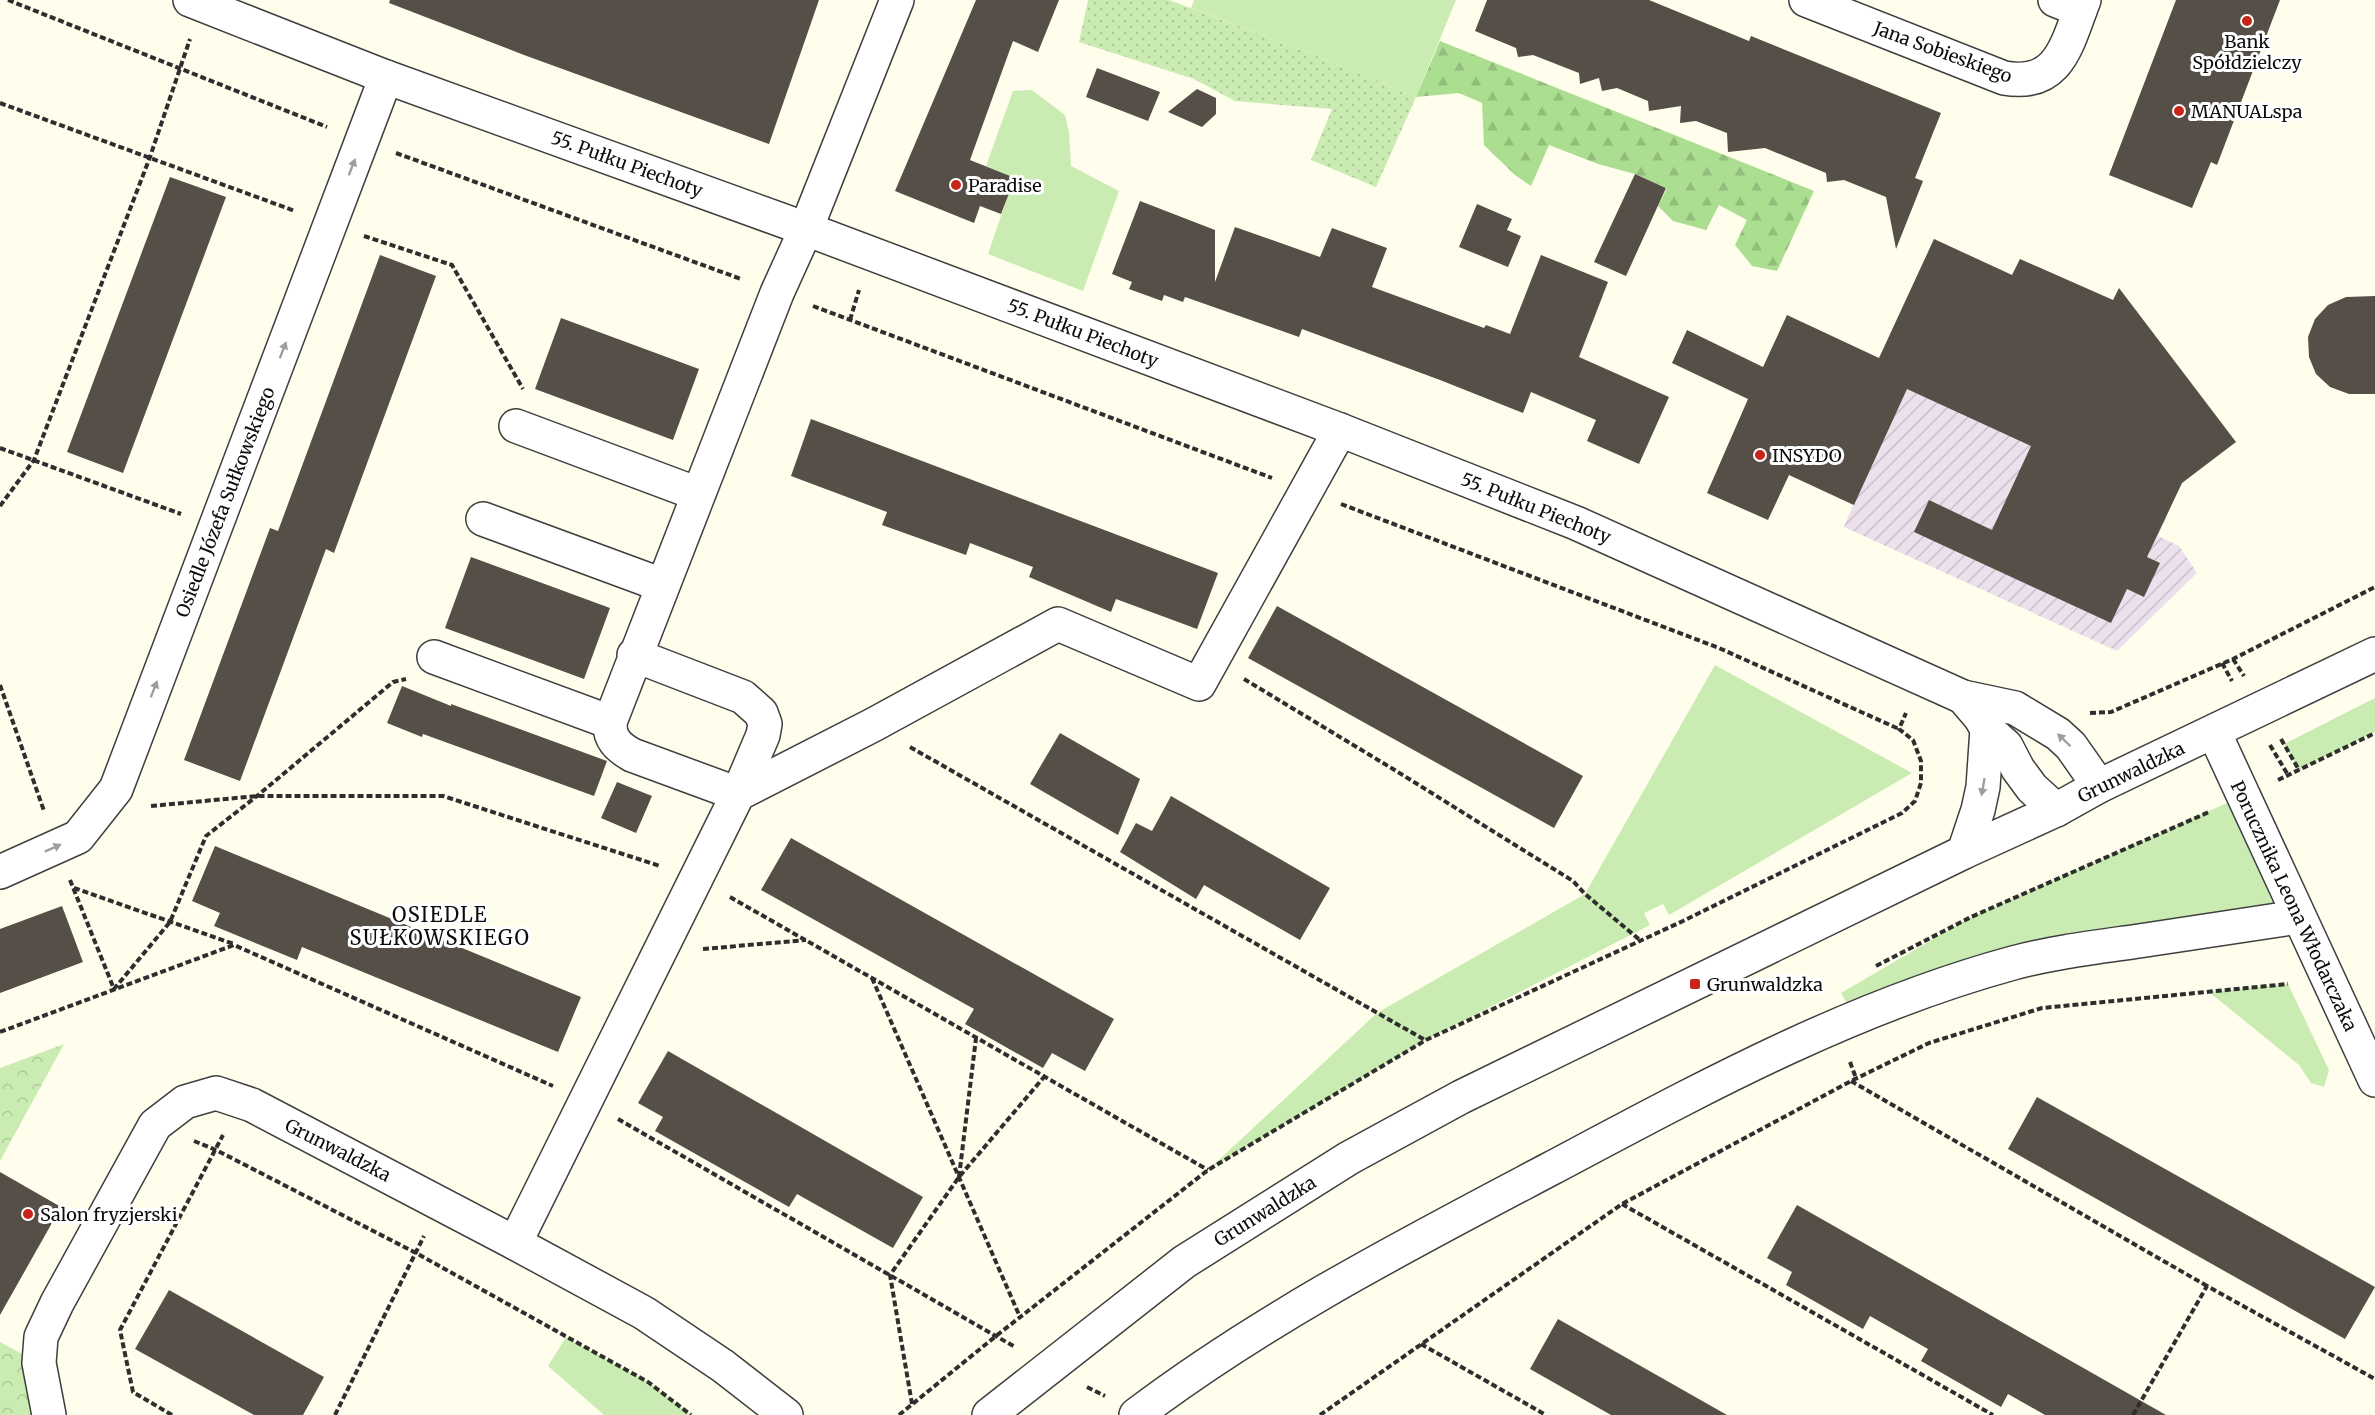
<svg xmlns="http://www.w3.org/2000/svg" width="2375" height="1415" font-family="Merriweather,serif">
<defs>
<pattern id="industrial-furrows" width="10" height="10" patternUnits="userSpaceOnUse" patternTransform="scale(1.5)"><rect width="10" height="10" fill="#ece0ec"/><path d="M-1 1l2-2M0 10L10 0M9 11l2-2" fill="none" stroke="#c9bfc9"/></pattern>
<pattern id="forest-firs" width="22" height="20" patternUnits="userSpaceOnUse" patternTransform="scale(1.5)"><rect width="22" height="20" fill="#abde90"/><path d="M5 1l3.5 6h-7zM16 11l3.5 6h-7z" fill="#92bd7b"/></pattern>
<pattern id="park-crowns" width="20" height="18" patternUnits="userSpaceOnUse" patternTransform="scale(1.5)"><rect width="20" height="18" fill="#caecb2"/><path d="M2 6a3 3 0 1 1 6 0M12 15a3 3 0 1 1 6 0" fill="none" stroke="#acc998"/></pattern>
<pattern id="garden-dots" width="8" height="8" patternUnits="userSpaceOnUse" patternTransform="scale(1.5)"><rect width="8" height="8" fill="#caecb2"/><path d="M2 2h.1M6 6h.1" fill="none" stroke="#acc998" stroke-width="1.8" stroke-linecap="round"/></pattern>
</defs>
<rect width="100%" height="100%" fill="#fffdec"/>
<path fill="url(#industrial-furrows)" d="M 1934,239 L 2012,275 L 2020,259 L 2138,311 L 2119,350 L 2169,511 L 2158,536 L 2179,546 L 2197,573 L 2117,651 L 1844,527 L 1853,505 L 1819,489 Z"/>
<g fill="#caecb2">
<path d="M 1194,0 L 1456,0 L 1416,97 L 1302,50 L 1191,8 Z"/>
<path d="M 1032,90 L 1065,115 L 1069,133 L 1071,166 L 1119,191 L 1083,291 L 988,254 L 1014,178 L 986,166 L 1013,91 Z"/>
<path d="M 1715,665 L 1912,773 L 1669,915 L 1663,904 L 1644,913 L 1650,925 L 1426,1040 L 1208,1170 L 1377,1013 L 1585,894 Z"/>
<path d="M 2375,698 L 2375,732 L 2299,770 L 2284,744 Z"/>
<path d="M 2243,796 L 2298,917 L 2076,950 L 1855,1018 L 1841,993 L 1971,917 Z"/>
<path d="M 2288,984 L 2329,1070 L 2324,1087 L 2311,1083 L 2299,1065 L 2209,992 Z"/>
<path d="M 566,1337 L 648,1382 L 691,1415 L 604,1415 L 548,1366 Z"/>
</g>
<path fill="url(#forest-firs)" d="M 1440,41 L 1814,191 L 1777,271 L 1752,266 L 1735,245 L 1747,220 L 1719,205 L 1706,230 L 1673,221 L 1658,206 L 1667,188 L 1635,174 L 1598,164 L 1549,145 L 1531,186 L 1515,175 L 1484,145 L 1482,103 L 1459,93 L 1416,97 Z"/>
<g fill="url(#park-crowns)">
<path d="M 64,1044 L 0,1161 L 0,1068 Z"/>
<path d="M 0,1342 L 39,1363 L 54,1415 L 0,1415 Z"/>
</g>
<path fill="url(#garden-dots)" d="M 1088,0 L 1169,0 L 1302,50 L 1416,97 L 1376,187 L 1311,160 L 1332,109 L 1235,101 L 1194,79 L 1079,42 Z"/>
<g fill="#564f48">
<path d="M 390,0 L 819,0 L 769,144 L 524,55 L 389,3 Z"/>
<path d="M 976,0 L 1059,0 L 1038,52 L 1013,41 L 970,160 L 1015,178 L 1001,214 L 980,206 L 974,223 L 895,191 Z"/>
<path d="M 1487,0 L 1649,0 L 1749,41 L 1751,36 L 1941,113 L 1915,178 L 1923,181 L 1896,249 L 1886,197 L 1844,180 L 1827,182 L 1826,173 L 1765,148 L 1728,152 L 1727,133 L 1696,121 L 1680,123 L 1681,106 L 1649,111 L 1648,101 L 1617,88 L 1602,91 L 1599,78 L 1580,84 L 1579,73 L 1533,55 L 1518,57 L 1516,48 L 1475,31 Z"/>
<path d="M 2176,0 L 2280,0 L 2217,165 L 2211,162 L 2192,208 L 2109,175 Z"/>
<path d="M 1097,68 L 1160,92 L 1148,121 L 1086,97 Z"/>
<path d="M 1197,89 L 1216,98 L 1216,114 L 1202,127 L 1168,112 Z"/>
<path d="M 1635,174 L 1666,188 L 1626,276 L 1594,262 Z"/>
<path d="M 170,177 L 226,197 L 123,473 L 67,452 Z"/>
<path d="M 1140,201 L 1215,230 L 1215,282 L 1235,227 L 1320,257 L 1332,228 L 1387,248 L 1372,287 L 1484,328 L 1486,325 L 1510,334 L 1541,255 L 1608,282 L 1579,357 L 1669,397 L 1639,464 L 1587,441 L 1596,420 L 1531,392 L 1523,413 L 1440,380 L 1302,329 L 1299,337 L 1185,297 L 1183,302 L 1164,295 L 1162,301 L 1129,289 L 1132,282 L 1112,274 Z"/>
<path d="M 1477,204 L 1512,219 L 1507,230 L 1521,236 L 1508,267 L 1459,247 Z"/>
<path d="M 1934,239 L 2012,275 L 2020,259 L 2113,300 L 2119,288 L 2236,442 L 2182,483 L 2147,557 L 2160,563 L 2144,597 L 2127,589 L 2111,623 L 1914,532 L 1929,500 L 1992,530 L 2031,446 L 1907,389 L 1854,505 L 1789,475 L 1768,520 L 1707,493 L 1748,399 L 1672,363 L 1687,330 L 1763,367 L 1787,315 L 1879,358 Z"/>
<path d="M 380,255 L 436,276 L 334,553 L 326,549 L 240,781 L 184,760 L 270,528 L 278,531 Z"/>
<path d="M 2375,296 L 2375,394 L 2349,394 L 2330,387 L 2316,374 L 2309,357 L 2308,337 L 2315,319 L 2328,305 L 2346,297 Z"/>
<path d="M 561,318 L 699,369 L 673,440 L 535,389 Z"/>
<path d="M 811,419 L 1218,573 L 1197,629 L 1116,599 L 1111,612 L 1029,577 L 1033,567 L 970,543 L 966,555 L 882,525 L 887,512 L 791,476 Z"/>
<path d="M 471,557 L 610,608 L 584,679 L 445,628 Z"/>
<path d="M 1277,606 L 1583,776 L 1554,828 L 1248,658 Z"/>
<path d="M 402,686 L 451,706 L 451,704 L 607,761 L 594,796 L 423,734 L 422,737 L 387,723 Z"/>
<path d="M 1060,733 L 1140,779 L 1118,835 L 1030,784 Z"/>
<path d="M 617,782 L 652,796 L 636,833 L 601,818 Z"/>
<path d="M 1171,796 L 1330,888 L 1300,940 L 1204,885 L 1196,899 L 1120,852 L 1136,823 L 1152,831 Z"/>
<path d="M 791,838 L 1114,1019 L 1085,1071 L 1052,1053 L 1043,1068 L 965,1024 L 974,1009 L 761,890 Z"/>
<path d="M 215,846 L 581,997 L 558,1052 L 302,947 L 297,960 L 214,926 L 220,913 L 192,901 Z"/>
<path d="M 62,906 L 83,962 L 0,993 L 0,929 Z"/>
<path d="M 668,1051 L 923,1197 L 893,1248 L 797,1194 L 789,1207 L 655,1131 L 663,1117 L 638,1103 Z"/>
<path d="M 2037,1097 L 2375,1287 L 2345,1339 L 2008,1149 Z"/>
<path d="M 0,1172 L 61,1207 L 0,1315 Z"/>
<path d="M 1797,1205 L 2166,1415 L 2045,1415 L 2008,1394 L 2001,1407 L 1921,1361 L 1928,1349 L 1870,1316 L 1863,1329 L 1786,1285 L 1792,1272 L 1767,1258 Z"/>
<path d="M 169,1290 L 324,1377 L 303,1415 L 254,1415 L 135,1349 Z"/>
<path d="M 1558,1319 L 1727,1415 L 1611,1415 L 1530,1369 Z"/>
</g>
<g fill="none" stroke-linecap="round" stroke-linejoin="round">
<g stroke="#3f3f3f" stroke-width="36">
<g id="minor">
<path d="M 190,0 L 386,77 L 806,229 L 1340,430 L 1576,523 L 1963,697 L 2015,708 L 2058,734 L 2071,746 L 2099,786"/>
<path d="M 1806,0 L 2004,78 C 2061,88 2067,42 2084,0"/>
<path d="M 2055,0 L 2080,10"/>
<path d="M 516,426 L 698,494"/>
<path d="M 483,519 L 662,585"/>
<path d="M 634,655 L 743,697 L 761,713 L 765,724 L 763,735 L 738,794 L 632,755 C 618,747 609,739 610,722 L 777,293 L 806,229 L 897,0"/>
<path d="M 434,657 L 610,722"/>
<path d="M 1963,697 L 1980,717 L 1987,729 L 2006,746 L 2018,769 L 2032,788 L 2056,810"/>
<path d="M 2214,732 L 2375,1080"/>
<path d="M 1964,852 L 1978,810 L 1983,787 L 1987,729"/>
<path d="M 0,872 L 78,837 L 116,789 L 386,77"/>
<path d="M 515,1243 L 738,794 L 873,725 L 1058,624 L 1199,684 L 1340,430"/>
<path d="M 49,1415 L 39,1363 L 41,1337 L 57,1303 L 155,1125 L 185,1102 L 216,1093 L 252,1105 L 515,1243 L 644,1313 L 723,1366 L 786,1415"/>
<path d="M 989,1415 L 1184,1262 L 1349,1158 L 1461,1097 L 1964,852 L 2056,810 L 2099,786 L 2375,654"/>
<path d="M 1136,1415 C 1264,1318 1408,1244 1550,1169 C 1699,1090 1848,1008 2013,963 C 2054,952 2097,947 2139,941 C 2192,933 2245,925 2298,917"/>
</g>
</g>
<g stroke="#2e2e2e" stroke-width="4" stroke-dasharray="6 3" stroke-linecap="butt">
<path d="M 8,0 L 327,127"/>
<path d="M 0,103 L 295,211"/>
<path d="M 396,153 L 741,279"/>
<path d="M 364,236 L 452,265 L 523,389"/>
<path d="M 813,306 L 1272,478"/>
<path d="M 850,320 L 859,290"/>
<path d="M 0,448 L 181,514"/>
<path d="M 1341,504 L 1719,648 L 1899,729"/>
<path d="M 0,506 L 34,460 L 150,157 L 190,39"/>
<path d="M 2233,659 L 2244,676"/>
<path d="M 2222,663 L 2232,681"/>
<path d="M 1244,679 L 1393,769 L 1573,881 L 1585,894 L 1641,941"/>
<path d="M 0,685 L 44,811"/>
<path d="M 2090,713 L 2111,712 L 2233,659 L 2375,587"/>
<path d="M 2281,739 L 2299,770"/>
<path d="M 2270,745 L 2288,775"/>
<path d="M 910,747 L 1425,1040"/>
<path d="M 2278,780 L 2375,733"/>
<path d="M 151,806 L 257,796 L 443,796 L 660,866"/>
<path d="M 70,880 L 114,989 L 170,922 L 206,836 L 257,796 L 393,682 L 406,679"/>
<path d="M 74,888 L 234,944"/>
<path d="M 730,897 L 1208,1170"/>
<path d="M 703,949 L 806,940"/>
<path d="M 1876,966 L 1971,917 L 2209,812"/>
<path d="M 872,978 L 1020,1317"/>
<path d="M 0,1032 L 234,945 L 553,1086"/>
<path d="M 1850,1062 L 1856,1078"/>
<path d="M 1851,1081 L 2207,1286"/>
<path d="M 618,1119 L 1015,1347"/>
<path d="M 194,1141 L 216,1150 L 416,1253 L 648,1382 L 691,1415"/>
<path d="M 959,1177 L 976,1038"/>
<path d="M 1622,1204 L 1993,1415"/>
<path d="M 1421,1344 L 1546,1415"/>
<path d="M 1087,1387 L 1105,1396"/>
<path d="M 912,1404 L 890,1275 L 959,1177 L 1044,1077"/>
<path d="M 172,1415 L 133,1392 L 120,1330 L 223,1135"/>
<path d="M 335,1415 L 424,1236"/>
<path d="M 899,1415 L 996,1336 L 1208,1170 L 1426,1040 L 1683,921 L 1902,813 L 1915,801 L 1921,783 L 1921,761 L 1913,740 L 1899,729 L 1906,713"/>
<path d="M 1320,1415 L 1622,1204 L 1851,1081 L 1929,1043 L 2042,1008 L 2288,984"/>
<path d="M 2133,1415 L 2207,1286 L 2375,1379"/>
</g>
<use href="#minor" stroke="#fff" stroke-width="33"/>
</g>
<defs><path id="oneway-solid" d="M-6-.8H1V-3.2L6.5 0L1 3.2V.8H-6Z" transform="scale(1.5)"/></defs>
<g fill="#9e9e9e">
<use href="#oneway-solid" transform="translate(352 167) rotate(-69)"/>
<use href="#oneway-solid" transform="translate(283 350) rotate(-69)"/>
<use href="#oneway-solid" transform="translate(154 689) rotate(-69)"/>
<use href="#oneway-solid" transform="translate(2064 740) rotate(-136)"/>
<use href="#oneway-solid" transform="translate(1983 787) rotate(100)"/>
<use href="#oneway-solid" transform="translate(53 848) rotate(-24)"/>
</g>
<g fill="#c7241a" stroke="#fff" stroke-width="2">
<circle cx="2247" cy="21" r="6"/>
<circle cx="2179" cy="111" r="6"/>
<circle cx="956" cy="185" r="6"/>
<circle cx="1760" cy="455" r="6"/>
<rect x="1689" y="978" width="12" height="12" rx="3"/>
<circle cx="28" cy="1214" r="6"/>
</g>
<g text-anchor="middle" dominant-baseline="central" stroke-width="6" stroke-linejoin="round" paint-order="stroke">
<g font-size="18" fill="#0c0c0c" stroke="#fff" text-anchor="start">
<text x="2247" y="41" text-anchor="middle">Bank<tspan x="2247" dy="21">Spółdzielczy</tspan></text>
<text x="2191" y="111">MANUALspa</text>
<text x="968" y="185">Paradise</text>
<text x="1772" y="455">INSYDO</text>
<text x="1707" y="984">Grunwaldzka</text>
<text x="40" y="1214">Salon fryzjerski</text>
</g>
<g font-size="18" fill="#0c0c0c" stroke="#fff">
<text transform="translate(1943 52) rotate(20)">Jana Sobieskiego</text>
<text transform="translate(627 164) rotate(20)">55. Pułku Piechoty</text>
<text transform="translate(1083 333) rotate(21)">55. Pułku Piechoty</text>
<text transform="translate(225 502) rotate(-69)">Osiedle Józefa Sułkowskiego</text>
<text transform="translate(1536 508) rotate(22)">55. Pułku Piechoty</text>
<text transform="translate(2131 772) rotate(-26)">Grunwaldzka</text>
<text transform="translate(2294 906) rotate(65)">Porucznika Leona Włodarczaka</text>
<text transform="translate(338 1150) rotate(27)">Grunwaldzka</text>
<text transform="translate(1265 1211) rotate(-32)">Grunwaldzka</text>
</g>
<g font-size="20" letter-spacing="1.5" fill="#0c0c0c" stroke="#fff">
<text x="440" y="914">OSIEDLE<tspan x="440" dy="23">SUŁKOWSKIEGO</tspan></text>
</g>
</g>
</svg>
